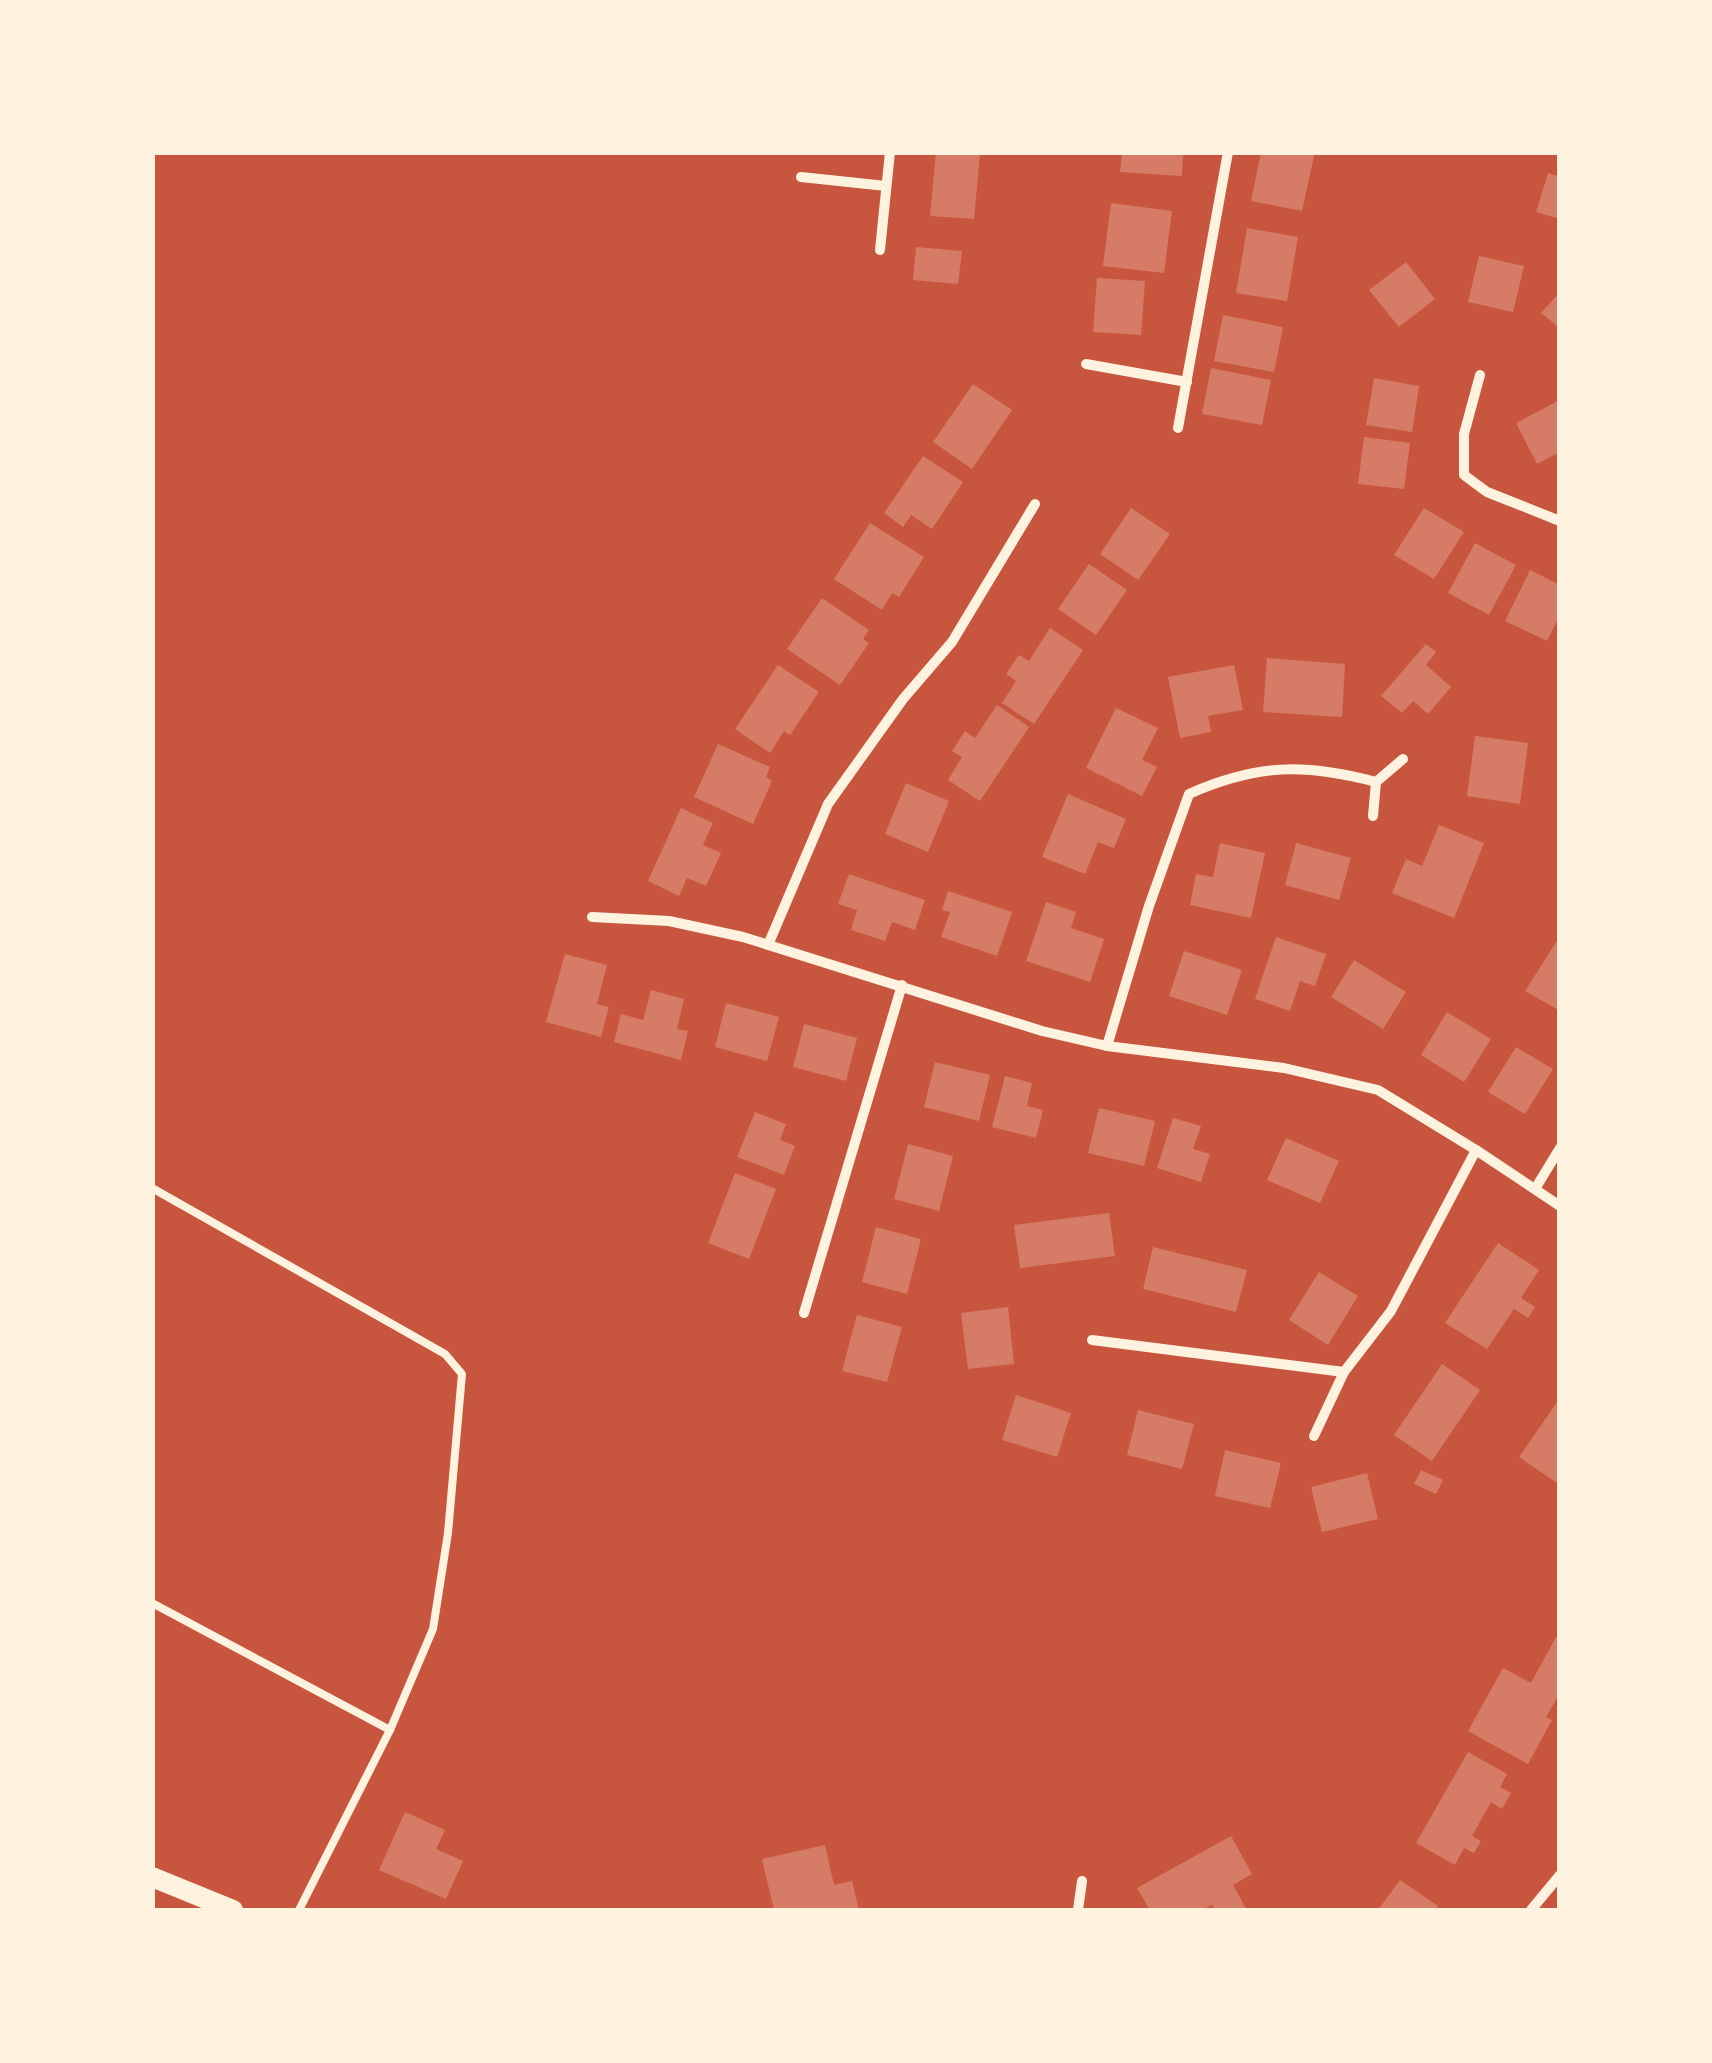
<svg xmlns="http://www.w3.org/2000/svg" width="1712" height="2063" font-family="'Crimson Pro',serif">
<rect width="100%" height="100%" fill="#c8553d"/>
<g fill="#d67c66">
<path d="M 936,152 L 980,154 L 974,219 L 930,216 Z"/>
<path d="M 1122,152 L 1183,152 L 1182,176 L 1120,172 Z"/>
<path d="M 1261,152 L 1315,152 L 1302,211 L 1251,201 Z"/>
<path d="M 1548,173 L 1560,177 L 1560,219 L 1536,212 Z"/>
<path d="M 1111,203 L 1172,211 L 1164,273 L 1103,266 Z"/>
<path d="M 1247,228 L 1298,237 L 1287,301 L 1236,293 Z"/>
<path d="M 916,247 L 962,251 L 958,284 L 913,280 Z"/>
<path d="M 1479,256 L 1524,266 L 1513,312 L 1468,302 Z"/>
<path d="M 1406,262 L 1435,299 L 1399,327 L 1369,290 Z"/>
<path d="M 1097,278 L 1145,281 L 1141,335 L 1093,332 Z"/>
<path d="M 1560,292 L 1560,328 L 1541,313 Z"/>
<path d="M 1223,315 L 1283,327 L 1274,372 L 1214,361 Z"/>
<path d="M 1211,368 L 1271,380 L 1262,425 L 1202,414 Z"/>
<path d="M 1374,378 L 1419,386 L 1412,432 L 1366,425 Z"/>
<path d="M 973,384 L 1012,410 L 972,469 L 933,442 Z"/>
<path d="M 1558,401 L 1560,452 L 1537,464 L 1516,423 Z"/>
<path d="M 1364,437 L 1410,443 L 1404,489 L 1358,484 Z"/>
<path d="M 923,456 L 963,482 L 932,529 L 911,515 L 903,527 L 884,513 Z"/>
<path d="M 1131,508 L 1170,534 L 1138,580 L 1100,554 Z"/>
<path d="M 1424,508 L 1464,532 L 1434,579 L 1394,555 Z"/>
<path d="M 870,523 L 924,557 L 899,597 L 892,593 L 882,610 L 834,579 Z"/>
<path d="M 1475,543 L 1516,565 L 1489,615 L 1448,593 Z"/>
<path d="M 1089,564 L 1127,590 L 1096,635 L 1058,609 Z"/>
<path d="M 1530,570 L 1560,585 L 1560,615 L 1547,641 L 1505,621 Z"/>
<path d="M 822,598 L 869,630 L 863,639 L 869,643 L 840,685 L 787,649 Z"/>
<path d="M 1050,628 L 1083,650 L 1034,724 L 1002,703 L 1016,681 L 1006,674 L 1019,655 L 1029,661 Z"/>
<path d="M 1426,644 L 1436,652 L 1426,665 L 1451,687 L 1428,714 L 1413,701 L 1402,713 L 1381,696 Z"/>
<path d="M 1267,658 L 1345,664 L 1342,717 L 1263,712 Z"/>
<path d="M 778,665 L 819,692 L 790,735 L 784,731 L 770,753 L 735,729 Z"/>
<path d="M 1234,665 L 1243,710 L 1208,716 L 1211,732 L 1180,738 L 1168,677 Z"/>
<path d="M 997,705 L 1029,727 L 980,801 L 948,780 L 962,757 L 952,751 L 965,731 L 975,738 Z"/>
<path d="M 1116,708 L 1158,728 L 1142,760 L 1157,767 L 1142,796 L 1086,768 Z"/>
<path d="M 1475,736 L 1528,743 L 1520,804 L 1467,796 Z"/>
<path d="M 718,744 L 770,767 L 766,777 L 772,781 L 753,824 L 694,797 Z"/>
<path d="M 906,783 L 949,801 L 928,852 L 885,834 Z"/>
<path d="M 1068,794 L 1126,819 L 1114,848 L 1098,842 L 1085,874 L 1042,857 Z"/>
<path d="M 681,808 L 713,823 L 703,845 L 721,853 L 706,886 L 687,878 L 679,896 L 648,881 Z"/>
<path d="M 1439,825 L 1484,843 L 1454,918 L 1392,893 L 1406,859 L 1422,866 Z"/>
<path d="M 1220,843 L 1265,853 L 1251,918 L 1190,905 L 1196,874 L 1213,877 Z"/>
<path d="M 1296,843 L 1351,858 L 1339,900 L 1285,885 Z"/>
<path d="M 849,874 L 925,900 L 915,930 L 892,922 L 885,941 L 851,930 L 857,910 L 838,904 Z"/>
<path d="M 948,891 L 1012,912 L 997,956 L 941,937 L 950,912 L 942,910 Z"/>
<path d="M 1046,902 L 1076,912 L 1071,928 L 1104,939 L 1090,982 L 1026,961 Z"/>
<path d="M 1560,936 L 1560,1011 L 1525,991 Z"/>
<path d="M 1276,937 L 1326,954 L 1315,986 L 1300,981 L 1290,1011 L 1255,999 Z"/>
<path d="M 1184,951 L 1242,970 L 1227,1015 L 1169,996 Z"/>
<path d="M 565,954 L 607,965 L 597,1004 L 609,1007 L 601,1037 L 546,1022 Z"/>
<path d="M 1354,960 L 1406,992 L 1383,1029 L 1331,997 Z"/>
<path d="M 651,990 L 684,999 L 677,1029 L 688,1031 L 681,1060 L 614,1042 L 621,1014 L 643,1020 Z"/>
<path d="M 726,1003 L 779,1017 L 767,1061 L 715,1047 Z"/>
<path d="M 1447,1012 L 1491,1039 L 1464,1082 L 1421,1055 Z"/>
<path d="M 804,1024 L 857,1038 L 846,1081 L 793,1067 Z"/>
<path d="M 1516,1047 L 1553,1069 L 1525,1114 L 1488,1092 Z"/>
<path d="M 935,1062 L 990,1075 L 979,1121 L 924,1107 Z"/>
<path d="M 1005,1076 L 1032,1083 L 1027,1106 L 1043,1110 L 1036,1138 L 992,1127 Z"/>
<path d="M 1099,1108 L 1155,1121 L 1144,1166 L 1088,1153 Z"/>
<path d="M 755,1112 L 786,1124 L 780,1140 L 795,1146 L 784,1175 L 737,1157 Z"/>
<path d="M 1173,1118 L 1201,1126 L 1193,1149 L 1210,1154 L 1201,1182 L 1157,1168 Z"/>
<path d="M 1286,1138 L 1339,1161 L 1320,1203 L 1267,1180 Z"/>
<path d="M 908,1144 L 953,1156 L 939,1211 L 894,1199 Z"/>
<path d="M 735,1173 L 776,1189 L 749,1259 L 708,1243 Z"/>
<path d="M 1109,1213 L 1115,1256 L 1020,1268 L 1014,1225 Z"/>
<path d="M 876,1227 L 921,1239 L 907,1294 L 862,1282 Z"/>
<path d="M 1498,1243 L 1539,1270 L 1521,1298 L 1535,1307 L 1528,1318 L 1514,1309 L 1487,1349 L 1445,1323 Z"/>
<path d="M 1153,1247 L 1247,1270 L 1236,1312 L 1143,1289 Z"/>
<path d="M 1319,1272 L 1358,1296 L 1328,1345 L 1289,1320 Z"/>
<path d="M 1008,1307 L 1014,1364 L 968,1369 L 961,1313 Z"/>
<path d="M 857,1315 L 902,1327 L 887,1382 L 842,1371 Z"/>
<path d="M 1442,1364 L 1480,1390 L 1432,1461 L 1394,1435 Z"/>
<path d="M 1016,1395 L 1071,1413 L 1057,1457 L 1002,1440 Z"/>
<path d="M 1560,1398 L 1560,1480 L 1557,1483 L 1519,1457 Z"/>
<path d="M 1138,1410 L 1194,1424 L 1182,1469 L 1127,1455 Z"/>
<path d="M 1225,1450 L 1281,1463 L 1270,1508 L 1215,1496 Z"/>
<path d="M 1421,1470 L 1443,1480 L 1436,1494 L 1414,1484 Z"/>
<path d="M 1367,1473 L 1378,1519 L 1322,1532 L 1311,1487 Z"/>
<path d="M 1556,1637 L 1560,1639 L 1560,1693 L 1546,1717 L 1552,1720 L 1528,1764 L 1468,1731 L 1503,1668 L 1531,1683 Z"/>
<path d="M 1468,1752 L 1507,1774 L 1500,1787 L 1511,1793 L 1502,1809 L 1491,1802 L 1472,1836 L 1481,1841 L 1474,1853 L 1464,1848 L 1455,1865 L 1416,1843 Z"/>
<path d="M 405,1812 L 445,1830 L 436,1849 L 463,1861 L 446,1899 L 379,1870 Z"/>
<path d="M 1231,1836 L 1252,1874 L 1233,1885 L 1247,1910 L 1215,1910 L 1212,1905 L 1201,1910 L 1150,1910 L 1137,1888 Z"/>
<path d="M 825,1845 L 834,1885 L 852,1881 L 859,1910 L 774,1910 L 762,1859 Z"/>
<path d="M 1400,1880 L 1438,1906 L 1435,1910 L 1378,1910 Z"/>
</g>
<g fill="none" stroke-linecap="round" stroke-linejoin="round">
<g stroke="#fff3e0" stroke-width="8">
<path d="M 152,1188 L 445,1354 L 462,1374 L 448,1533 L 433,1629 L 390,1730 L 299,1910"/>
<path d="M 152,1603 L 390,1730"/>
</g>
<g stroke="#fff3e0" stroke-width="10">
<path d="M 801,177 L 886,186"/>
<path d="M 880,250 L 890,152"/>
<path d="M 1086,364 L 1187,382"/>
<path d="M 1480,375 L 1464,434 L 1464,475 L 1487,492 L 1560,521"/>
<path d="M 1178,428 L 1228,152"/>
<path d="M 1373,816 L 1376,782 L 1403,759"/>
<path d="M 592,917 L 669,921 L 743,937 L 1042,1031 L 1107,1046 L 1284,1068 L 1378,1090 L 1476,1150 L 1560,1206"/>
<path d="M 768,945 L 828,804 L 903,699 L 952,642 L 1035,504"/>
<path d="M 1107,1046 L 1149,906 L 1189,794 C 1257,764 1304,763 1376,782"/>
<path d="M 1535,1189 L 1560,1148"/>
<path d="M 804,1313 L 902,985"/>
<path d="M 1092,1340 L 1344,1372 L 1391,1311 L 1476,1150"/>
<path d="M 1314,1436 L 1344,1372"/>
<path d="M 1078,1910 L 1082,1881"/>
<path d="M 1531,1910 L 1560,1875"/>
</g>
<path stroke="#fff3e0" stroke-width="20" d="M 152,1877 L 233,1910"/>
</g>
<rect width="1712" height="2063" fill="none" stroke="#fff3e0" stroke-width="310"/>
</svg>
